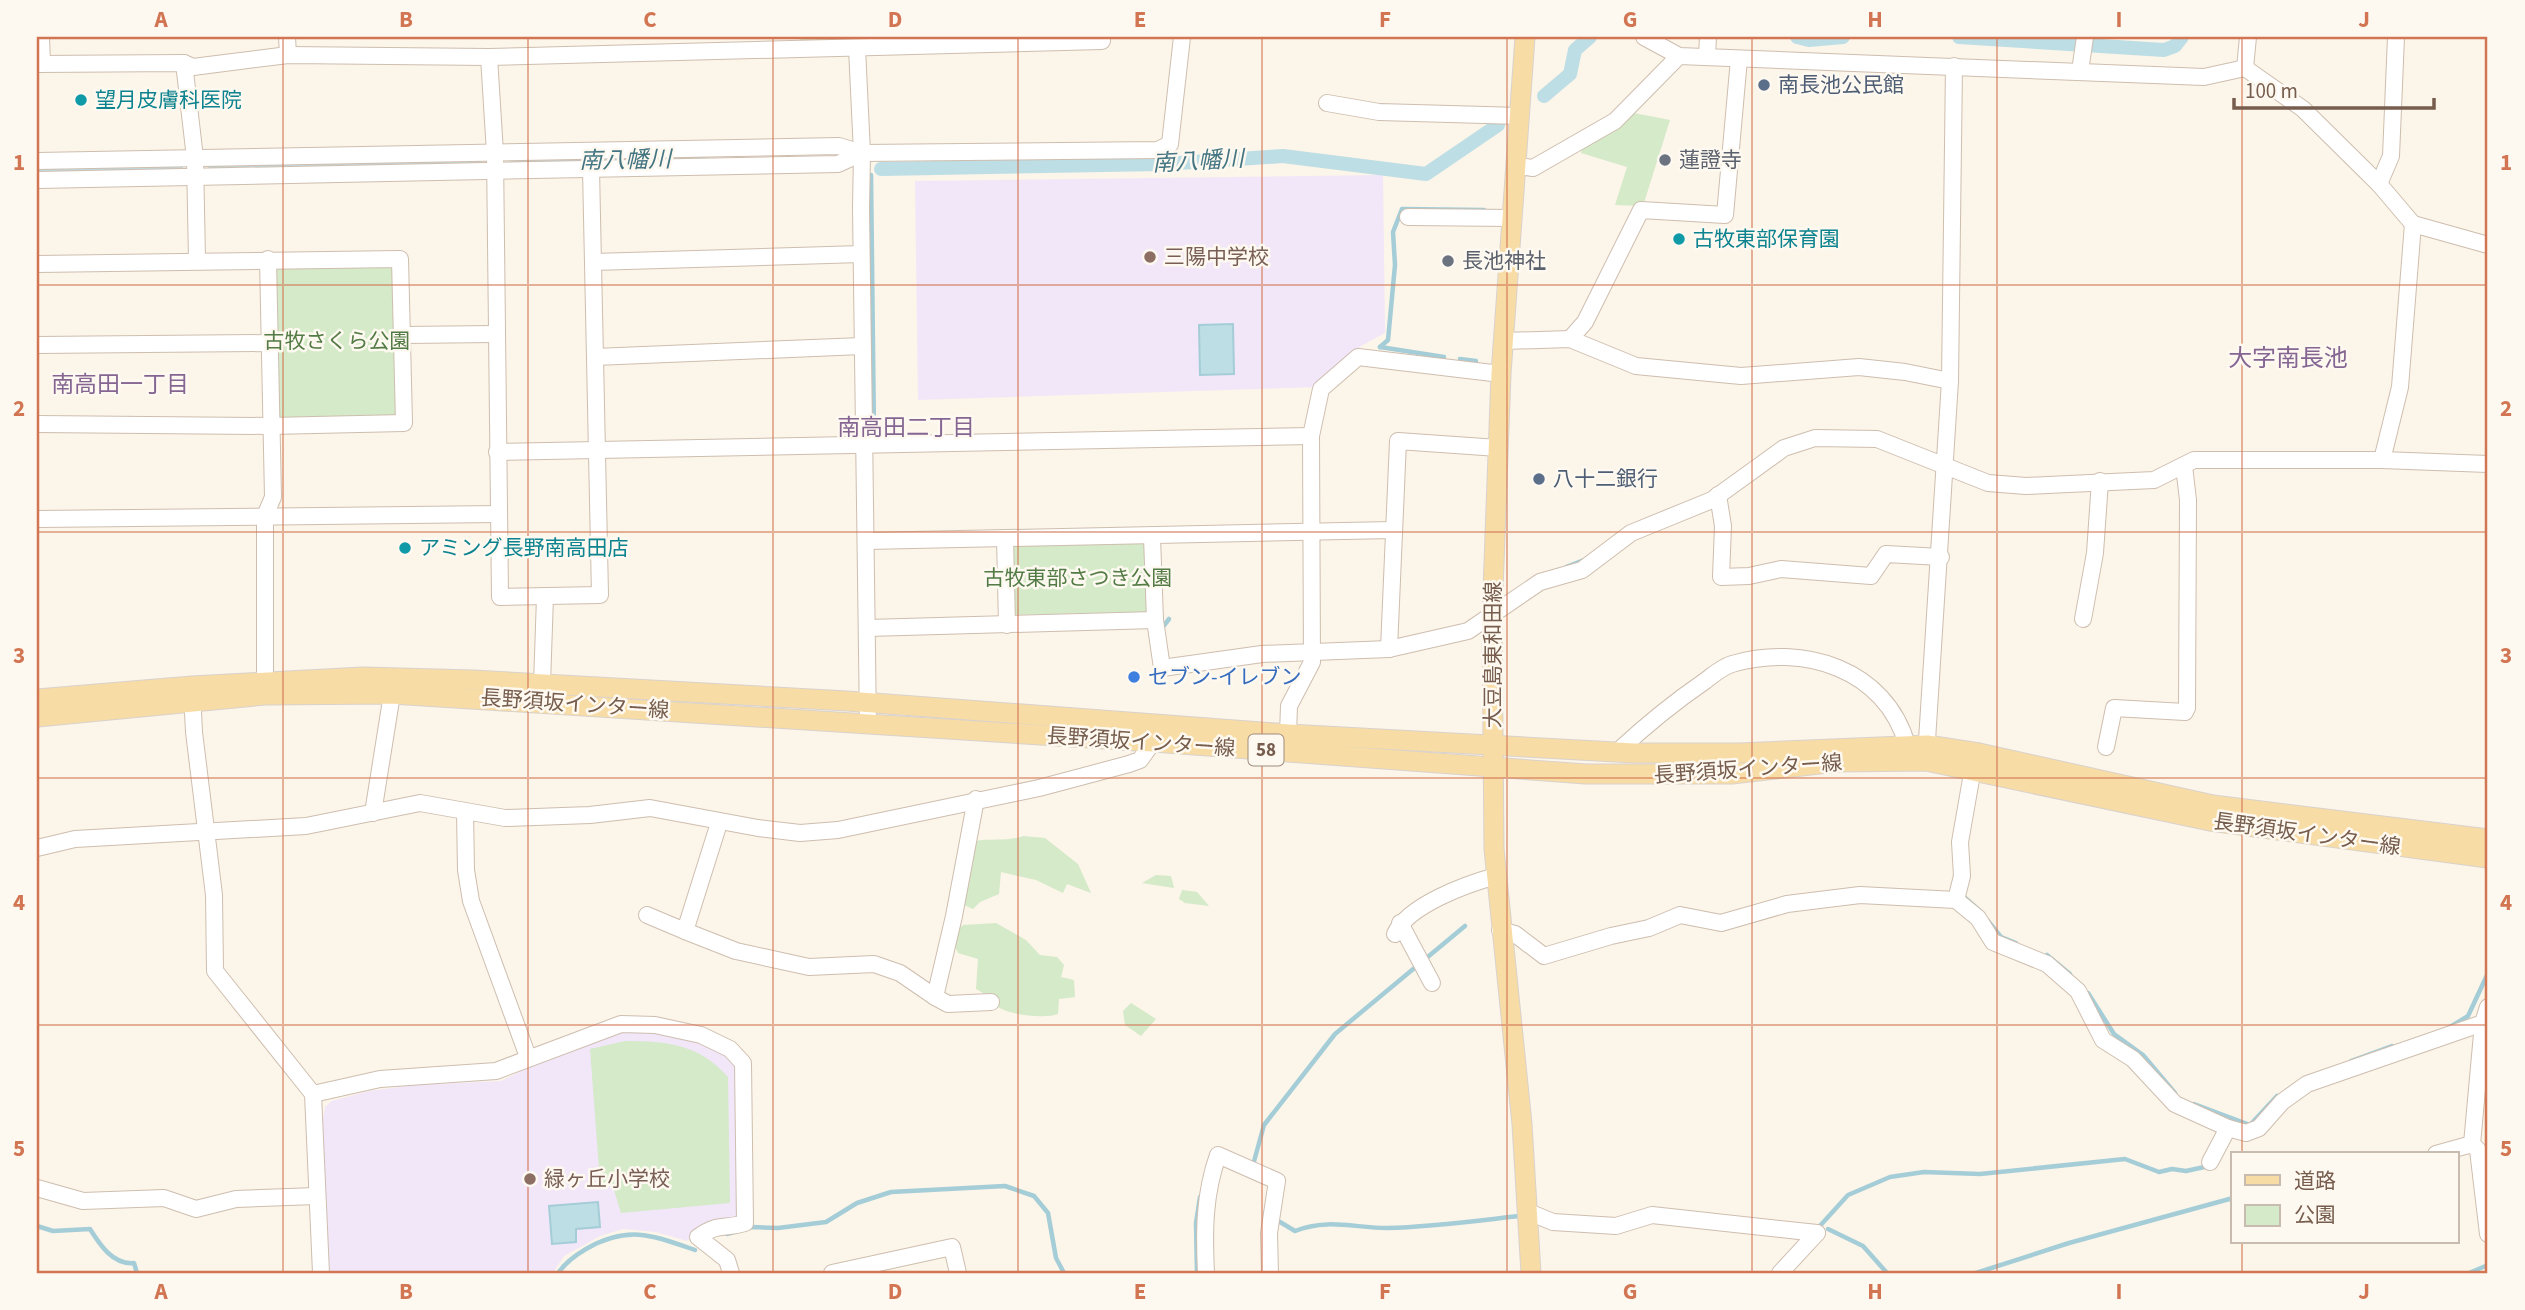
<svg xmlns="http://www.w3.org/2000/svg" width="2525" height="1310" font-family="'Source Sans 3','Noto Sans JP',sans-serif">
<rect width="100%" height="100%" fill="#fcf5e9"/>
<g fill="#f2e6f9">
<path d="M 1383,175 L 1385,333 L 1361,346 L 1319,387 L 918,400 L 915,181 Z"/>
<path d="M 650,1029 L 707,1043 L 728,1053 L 737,1066 L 740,1217 L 709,1221 L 687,1241 L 656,1232 L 623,1229 L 600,1236 L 564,1256 L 553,1273 L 328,1273 L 319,1142 L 325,1107 L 332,1101 L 369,1091 L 415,1085 L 501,1081 L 576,1044 L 606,1033 Z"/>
</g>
<g fill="#d4eac8">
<rect x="800" y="37" width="115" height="5"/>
<path d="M 1634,113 L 1670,120 L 1643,206 L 1615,205 L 1627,167 L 1581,153 L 1582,148 Z"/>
<path d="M 268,259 L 400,259 L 404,423 L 270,426 Z"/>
<path d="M 1141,541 L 1147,548 L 1146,612 L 1009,615 L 1013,543 Z"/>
<path d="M 1023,836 L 1045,838 L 1078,864 L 1091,893 L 1067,884 L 1063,893 L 1036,880 L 1001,872 L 999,894 L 980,902 L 973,909 L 957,902 L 975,841 C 992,838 1007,842 1023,836 Z"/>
<path d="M 1156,875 L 1171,876 L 1174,888 L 1142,883 Z"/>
<path d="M 1182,890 L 1197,892 L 1209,906 L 1185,903 L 1179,899 Z"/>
<path d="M 996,923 L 1026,940 L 1040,955 L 1057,957 L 1064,965 L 1061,977 L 1074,980 L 1075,997 L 1059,999 L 1058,1014 C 1045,1019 1010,1015 998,1007 C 989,1001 987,994 976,989 L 978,959 L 958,953 L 950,937 L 963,925 Z"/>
<path d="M 1131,1003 L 1156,1019 L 1141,1036 L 1125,1025 L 1123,1011 Z"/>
<path d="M 625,1041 C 667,1041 699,1044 728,1077 L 730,1203 L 621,1213 L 613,1187 L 600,1182 L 590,1049 Z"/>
</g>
<g fill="#bedee5" stroke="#a4cdd7" stroke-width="2">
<path d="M 1233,324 L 1234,374 L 1200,375 L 1199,325 Z"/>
<path d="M 598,1202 L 600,1227 L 576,1229 L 576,1242 L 552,1244 L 549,1206 Z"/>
</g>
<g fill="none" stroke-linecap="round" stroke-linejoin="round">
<g stroke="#a4cdd7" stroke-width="4.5">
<path d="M 871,175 L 874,431 L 884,437"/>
<path d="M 1380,347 L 1388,340 L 1395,265 L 1393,232 L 1402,209 L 1484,210"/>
<path d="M 1380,347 L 1444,357"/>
<path d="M 1460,359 L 1476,361"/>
<path d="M 1566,567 L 1584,560"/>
<path d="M 1162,628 L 1169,619"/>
<path d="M 1963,896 L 1980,911"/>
<path d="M 1988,921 L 2001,937 L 2016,943"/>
<path d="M 2047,955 L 2070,974"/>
<path d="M 2088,993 L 2114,1034 L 2143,1055 L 2175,1093"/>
<path d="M 2450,1027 L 2468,1016 L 2488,973"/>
<path d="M 2351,1061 L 2392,1046"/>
<path d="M 2194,1104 L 2250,1125 L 2277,1096"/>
<path d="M 1253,1165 L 1264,1125 L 1335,1034 L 1465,926"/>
<path d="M 1280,1222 L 1295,1231 C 1327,1218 1355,1228 1387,1228 C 1432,1227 1475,1221 1519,1216"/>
<path d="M 37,1226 L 53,1231 L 90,1229 C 100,1245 113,1265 134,1263 L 137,1273"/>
<path d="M 1818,1228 L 1848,1195 L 1890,1177 L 1924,1172 L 1980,1174 L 2125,1159 L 2159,1172 L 2172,1169 L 2186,1171 L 2209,1166"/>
<path d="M 1828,1229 L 1863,1246 L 1887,1273"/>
<path d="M 727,1234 L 752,1227 L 778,1228 L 826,1222 L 857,1203 L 891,1192 L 1005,1186 L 1034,1196 L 1048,1213 L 1056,1258 L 1064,1273"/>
<path d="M 558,1273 C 566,1262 574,1256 586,1249 C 628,1225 652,1235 695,1250"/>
<path d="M 1197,1273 L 1196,1223 L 1200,1197"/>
<path d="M 1976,1273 L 2069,1243 L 2233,1198"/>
<path d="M 2469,1273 L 2488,1265"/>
</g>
<g stroke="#bedee5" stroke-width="14">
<path d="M 1797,37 L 1809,40 L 1843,37"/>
<path d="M 1959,37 L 2164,50 L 2175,46 L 2182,37"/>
<path d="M 1544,96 L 1570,74 L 1575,50 L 1590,37"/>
<path d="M 517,161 L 701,159"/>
<path d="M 215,167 L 474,161"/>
<path d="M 37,169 L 176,167"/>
<path d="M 881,169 L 1163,164 L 1283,156 L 1426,174 L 1498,125"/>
</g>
<g stroke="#cebeaf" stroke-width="18">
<g id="minor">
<path d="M 41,37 L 42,64"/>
<path d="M 287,37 L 288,55"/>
<path d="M 1644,37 L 1679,56 L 2204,77 L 2245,68"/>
<path d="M 857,48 L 862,153 L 861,208 L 868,725"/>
<path d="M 1707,56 L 1708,37"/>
<path d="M 489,57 L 495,153 L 500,597 L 600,595 L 591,169"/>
<path d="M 184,63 L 195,158 L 197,260"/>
<path d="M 37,64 L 184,63 L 193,67 L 288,55 L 489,57 L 1102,41 L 1102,37"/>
<path d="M 2245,68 L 2303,109 L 2379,184 L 2413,224"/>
<path d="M 2245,68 L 2248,37"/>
<path d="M 2080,71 L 2085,37"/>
<path d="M 1327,103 L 1379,112 L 1520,116"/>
<path d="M 37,161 L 839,146 L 862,153 L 1158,150 L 1170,144 L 1182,37"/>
<path d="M 1518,166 L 1533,168 L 1615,121 L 1679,56"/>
<path d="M 37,180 L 838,164 L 862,153"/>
<path d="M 2379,184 L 2391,156 L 2396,37"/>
<path d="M 1408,217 L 1513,218"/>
<path d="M 593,262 L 861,254"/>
<path d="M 37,264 L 400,259 L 404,423 L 270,426 L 37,424"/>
<path d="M 404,335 L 495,334"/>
<path d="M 1570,339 L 1585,322 L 1641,210 L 1725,215 L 1739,59"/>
<path d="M 1504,341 L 1570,339 L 1636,366 L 1741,376 L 1859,367 L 1905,372 L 1950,381"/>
<path d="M 37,345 L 269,343"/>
<path d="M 595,357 L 862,346"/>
<path d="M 497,452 L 1311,436"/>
<path d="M 2382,460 L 2400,387 L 2413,224 L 2488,245"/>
<path d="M 1718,495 L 1723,526 L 1721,577 L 1749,576 L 1781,569 L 1871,576 L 1886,554 L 1941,557"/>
<path d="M 37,519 L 499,514"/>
<path d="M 1152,537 L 1155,620 L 1162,668 L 1262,654 L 1389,649 L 1468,631 L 1540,582 L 1582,570 L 1631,533 L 1712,500 L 1784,448 L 1815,438 L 1877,439 L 1988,483 L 2026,486 L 2154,480 L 2194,460 L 2382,460 L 2488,464"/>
<path d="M 1005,538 L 1007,625"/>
<path d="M 867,541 L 1393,530"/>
<path d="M 2083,619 L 2095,553 L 2100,481"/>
<path d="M 868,628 L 1155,620"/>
<path d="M 1389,649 L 1398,441 L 1498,448"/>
<path d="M 542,684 L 545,597"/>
<path d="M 192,692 L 194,732 L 214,895 L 215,971 L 313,1094 L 321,1273"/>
<path d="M 265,692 L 265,516 L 273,497 L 268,259"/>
<path d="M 1288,734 L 1289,706 L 1312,662 L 1311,436 L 1321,389 L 1358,357 L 1501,374"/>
<path d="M 2106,747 L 2114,708 L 2185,712 L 2187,708 L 2188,500 L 2184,466"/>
<path d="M 1617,752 C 1645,726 1673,703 1705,681 C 1713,675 1722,667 1732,664 C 1803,643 1886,669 1907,745"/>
<path d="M 1926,756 L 1950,381 L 1954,66"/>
<path d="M 465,812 L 466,870 L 471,901 L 528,1057"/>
<path d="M 373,813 L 392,694"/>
<path d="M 719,823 L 685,931 L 736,951 L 809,967 L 874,964 L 900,973 L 935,997 L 954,916 L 976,799"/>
<path d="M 37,848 L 75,839 L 306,826 L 420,803 L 505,818 L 590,815 L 650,808 L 758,828 L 800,833 L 838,830 L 1039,788 L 1129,764 L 1140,760 L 1153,742"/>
<path d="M 1956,900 L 1978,918 L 1993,942 L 2047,964 L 2078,991 L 2103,1040 L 2133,1059 L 2175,1104 L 2228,1128 L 2246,1133 L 2259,1128 L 2282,1102 L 2307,1084 L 2483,1023"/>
<path d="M 647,915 L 685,931"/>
<path d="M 1400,923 L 1432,983"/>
<path d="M 1500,930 L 1515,934 L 1544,956 L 1611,936 L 1649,928 L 1680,915 L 1721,923 L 1787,904 L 1860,895 L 1956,900 L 1962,876 L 1960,842 L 1973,768"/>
<path d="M 1395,934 C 1408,905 1467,884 1496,876"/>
<path d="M 935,997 L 948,1004 L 991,1002"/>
<path d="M 313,1094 L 380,1079 L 496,1071 L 621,1024 L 655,1025 L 701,1035 L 730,1049 L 743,1063 L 745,1223 C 722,1230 720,1222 698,1237 L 727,1260 L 731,1273"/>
<path d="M 2472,1144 L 2483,1023 L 2488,1007"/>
<path d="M 2436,1154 L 2472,1144 L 2478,1150 L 2488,1234"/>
<path d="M 2210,1162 L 2228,1128"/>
<path d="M 37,1188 L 83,1201 L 164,1198 L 196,1209 L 236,1199 L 316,1196"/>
<path d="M 1526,1211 L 1553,1222 L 1616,1226 L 1652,1215 L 1817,1233"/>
<path d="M 832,1273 L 952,1247 L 958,1273"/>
<path d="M 1206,1273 C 1204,1231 1204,1195 1218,1155 L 1277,1181 L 1269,1233 L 1270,1273"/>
<path d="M 1780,1273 L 1817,1233"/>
</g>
</g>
<g stroke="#d9d2cd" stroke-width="21">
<g id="major">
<path d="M 1525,37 L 1501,374 L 1492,617 L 1494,849 L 1522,1124 L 1531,1273"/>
<path d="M 37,699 L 192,686 L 363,677 L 473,680 L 847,701 L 1288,734 L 1634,753 L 1740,753 L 1927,745 L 1979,753 L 2213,805 L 2488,839"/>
<path d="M 37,717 L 265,695 L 392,694 L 1153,742 L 1586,774 L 1732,774 L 1837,762 L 1926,761 L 2210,821 L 2488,858"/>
</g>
</g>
<use href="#minor" stroke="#fff" stroke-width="16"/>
<use href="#major" stroke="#f8dca5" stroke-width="19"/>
</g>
<path fill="none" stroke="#d17552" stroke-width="2" stroke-opacity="0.55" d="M 283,37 L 283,1273M 528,37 L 528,1273M 773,37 L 773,1273M 1018,37 L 1018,1273M 1262,37 L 1262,1273M 1507,37 L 1507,1273M 1752,37 L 1752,1273M 1997,37 L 1997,1273M 2242,37 L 2242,1154M 37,285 L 2488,285M 37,532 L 2488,532M 37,778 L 2488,778M 37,1025 L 2488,1025M 2242,1242 L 2242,1273"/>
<g fill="#5c6f8a" stroke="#fef9f0" stroke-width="2.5">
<circle cx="1764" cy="85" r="7"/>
<circle cx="1539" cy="479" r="7"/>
</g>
<g fill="#0f9aa8" stroke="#fef9f0" stroke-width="2.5">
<circle cx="81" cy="100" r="7"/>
<circle cx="1679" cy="239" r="7"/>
<circle cx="405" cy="548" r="7"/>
</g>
<g fill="#6b7280" stroke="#fef9f0" stroke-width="2.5">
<circle cx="1665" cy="160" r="7"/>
<circle cx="1448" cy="261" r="7"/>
</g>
<g fill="#8d6e63" stroke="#fef9f0" stroke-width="2.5">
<circle cx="1150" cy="257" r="7"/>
<circle cx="530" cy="1179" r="7"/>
</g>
<circle fill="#3f7fe0" stroke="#fef9f0" stroke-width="2.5" cx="1134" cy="677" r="7"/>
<g text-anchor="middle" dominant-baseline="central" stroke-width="5" stroke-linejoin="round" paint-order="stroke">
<rect fill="#fef9f0" stroke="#9f8c7e" stroke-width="2" x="1248.5" y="734.5" width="35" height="31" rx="5"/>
<g font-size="19" font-weight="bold" fill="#765d4d">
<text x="1266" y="750">58</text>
</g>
<g font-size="21" fill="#4e5e75" stroke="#fef9f0" text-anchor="start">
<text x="1778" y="85">南長池公民館</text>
<text x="1553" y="479">八十二銀行</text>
</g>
<g font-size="21" fill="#0d838f" stroke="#fef9f0" text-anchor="start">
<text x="95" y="100">望月皮膚科医院</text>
<text x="1693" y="239">古牧東部保育園</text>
<text x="419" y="548">アミング長野南高田店</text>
</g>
<g font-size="21" fill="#5b616d" stroke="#fef9f0" text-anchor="start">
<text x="1679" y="160">蓮證寺</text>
<text x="1462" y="261">長池神社</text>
</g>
<g font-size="21" fill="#785e54" stroke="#fef9f0" text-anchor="start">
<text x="1164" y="257">三陽中学校</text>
<text x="544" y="1179">緑ヶ丘小学校</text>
</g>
<g font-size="21" fill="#537b45" stroke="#fef9f0">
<text x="337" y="341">古牧さくら公園</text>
<text x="1078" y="578">古牧東部さつき公園</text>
</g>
<g font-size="21" fill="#765d4d" stroke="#fef9f0">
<text transform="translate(1493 655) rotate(-90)">大豆島東和田線</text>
<text transform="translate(575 704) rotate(4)">長野須坂インター線</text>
<text transform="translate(1141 742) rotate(4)">長野須坂インター線</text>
<text transform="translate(1748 769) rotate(-4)">長野須坂インター線</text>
<text transform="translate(2307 834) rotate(8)">長野須坂インター線</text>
</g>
<g font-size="21" fill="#366cbe" stroke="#fef9f0" text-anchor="start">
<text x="1148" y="677">セブン-イレブン</text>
</g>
<g font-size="23" font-style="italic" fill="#447582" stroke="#fef9f0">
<text transform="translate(625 160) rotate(-1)">南八幡川</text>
<text transform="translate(1198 161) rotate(-3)">南八幡川</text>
</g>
<g font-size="23" fill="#856692" stroke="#fef9f0">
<text x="120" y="384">南高田一丁目</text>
<text x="906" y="427">南高田二丁目</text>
</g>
<g font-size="24" fill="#856692" stroke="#fef9f0">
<text x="2288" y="358">大字南長池</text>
</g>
</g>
<rect width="2525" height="1310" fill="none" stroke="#fef9f0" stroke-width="77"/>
<rect x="2231" y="1152" width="228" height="91" fill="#fef9f0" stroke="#c8bbaf" stroke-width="2"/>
<rect x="2245" y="1175" width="35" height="10" fill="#f8dca5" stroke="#c8bbaf" stroke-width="2"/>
<text x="2294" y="1188" font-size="21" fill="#765d4d">道路</text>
<rect x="2245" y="1205" width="35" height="21" fill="#d4eac8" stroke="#c8bbaf" stroke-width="2"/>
<text x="2294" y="1222" font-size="21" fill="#765d4d">公園</text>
<path d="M2234 98v10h200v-10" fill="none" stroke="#765d4d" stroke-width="3.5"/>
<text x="2245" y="98" font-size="21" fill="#765d4d" stroke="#fef9f0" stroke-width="5" paint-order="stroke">100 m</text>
<rect x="38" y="38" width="2448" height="1234" fill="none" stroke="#d17552" stroke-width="2.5"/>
<g font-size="23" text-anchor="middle" font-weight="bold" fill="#d17552">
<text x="161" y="27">A</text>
<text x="406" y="27">B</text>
<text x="650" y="27">C</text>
<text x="895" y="27">D</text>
<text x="1140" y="27">E</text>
<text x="1385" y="27">F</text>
<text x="1630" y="27">G</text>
<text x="1875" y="27">H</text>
<text x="2119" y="27">I</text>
<text x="2364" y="27">J</text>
<text x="19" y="170">1</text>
<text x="2506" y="170">1</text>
<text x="19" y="416">2</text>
<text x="2506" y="416">2</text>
<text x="19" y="663">3</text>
<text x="2506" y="663">3</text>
<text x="19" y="910">4</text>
<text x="2506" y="910">4</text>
<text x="19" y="1156">5</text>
<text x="2506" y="1156">5</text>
<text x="161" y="1299">A</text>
<text x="406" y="1299">B</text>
<text x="650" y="1299">C</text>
<text x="895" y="1299">D</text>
<text x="1140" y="1299">E</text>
<text x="1385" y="1299">F</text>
<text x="1630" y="1299">G</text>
<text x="1875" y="1299">H</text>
<text x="2119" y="1299">I</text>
<text x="2364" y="1299">J</text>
</g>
</svg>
